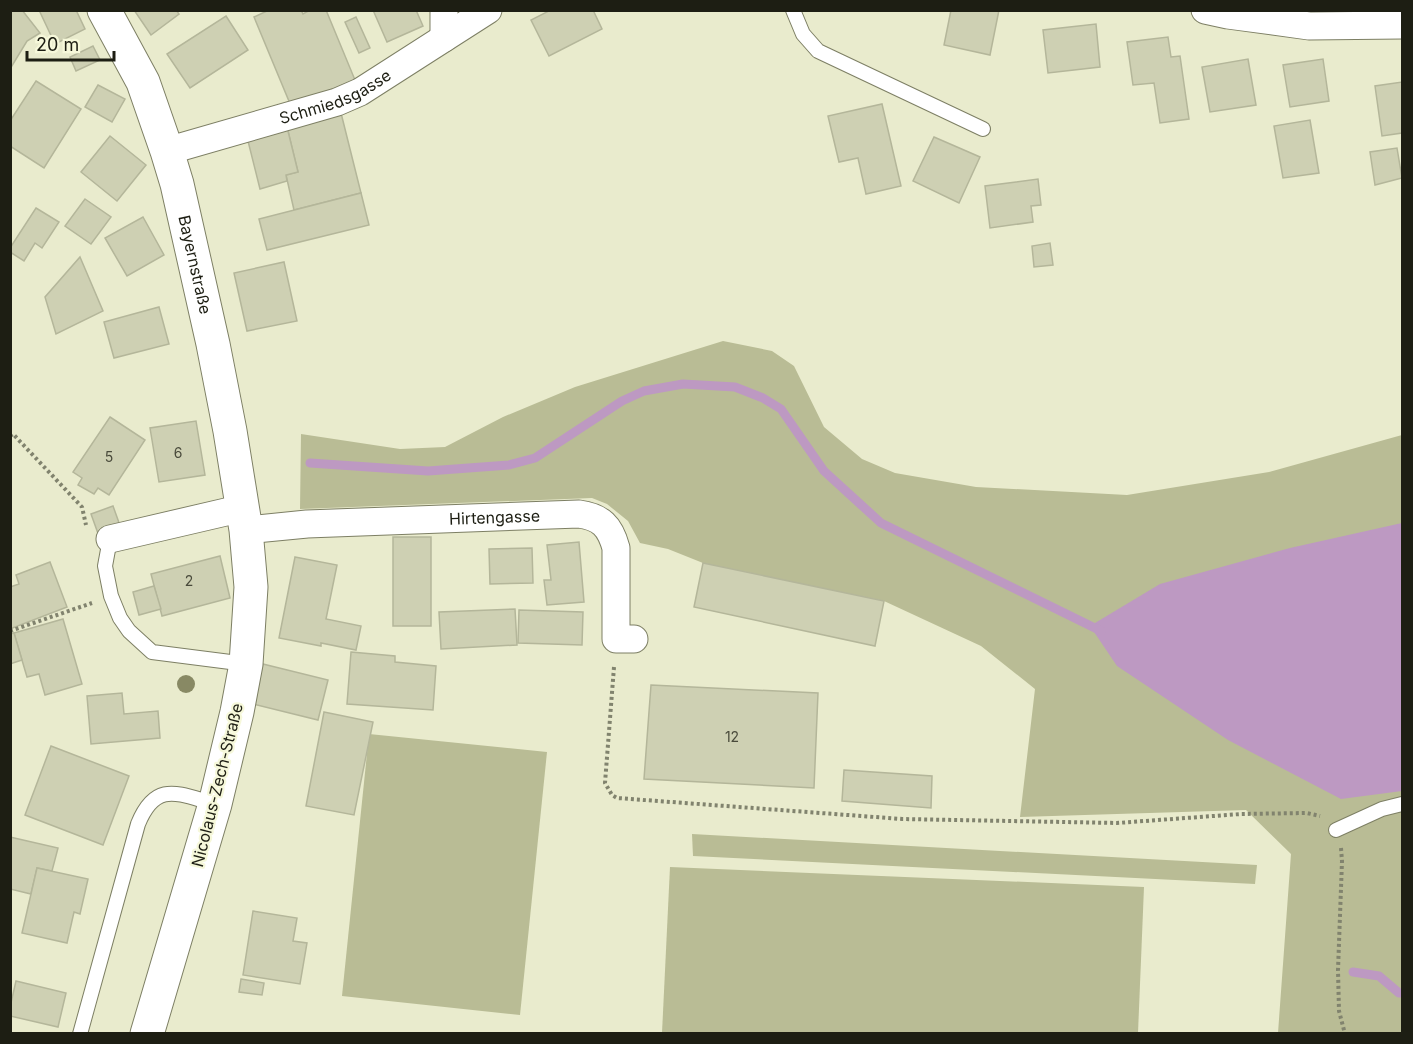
<svg xmlns="http://www.w3.org/2000/svg" width="1413" height="1044" font-family="Inter,sans-serif">
<rect width="100%" height="100%" fill="#e9ebcd"/>
<g fill="#b9bc95">
<path d="M 723,341 L 772,351 L 794,366 L 824,427 L 862,459 L 895,473 L 976,487 L 1127,495 L 1269,472 L 1402,435 L 1402,1033 L 1278,1033 L 1291,854 L 1246,810 L 1020,817 L 1035,689 L 981,646 L 884,601 L 703,563 L 668,549 L 640,543 L 628,521 L 607,504 L 592,498 L 300,509 L 301,434 L 400,449 L 445,447 L 503,417 L 575,387 Z"/>
<path d="M 369,734 L 547,752 L 520,1015 L 342,996 Z"/>
<path d="M 692,834 L 1257,865 L 1255,884 L 693,856 Z"/>
<path d="M 670,867 L 1144,887 L 1138,1033 L 662,1033 Z"/>
</g>
<path fill="#bd99c2" d="M 1402,523 L 1402,791 L 1341,799 L 1228,740 L 1117,666 L 1090,626 L 1160,584 L 1290,548 Z"/>
<g fill="none" stroke-linecap="round" stroke-linejoin="round">
<g stroke="#bd99c2" stroke-width="9">
<path d="M 310,463 L 428,471 L 509,465 L 535,458 L 622,401 L 644,391 L 683,384 L 735,387 L 763,398 L 781,409 L 824,471 L 881,523 L 1101,631"/>
<path d="M 1353,972 L 1379,976 L 1399,993 L 1402,993"/>
</g>
</g>
<g fill="#ced0b3" stroke="#b4b69a" stroke-width="1.5">
<path d="M 10,10 L 22,10 L 40,33 L 27,41 L 10,69 Z"/>
<path d="M 39,10 L 76,10 L 85,29 L 55,44 Z"/>
<path d="M 134,10 L 176,10 L 179,14 L 151,35 Z"/>
<path d="M 269,10 L 301,10 L 303,14 L 310,10 L 326,10 L 355,80 L 291,106 L 254,17 Z"/>
<path d="M 373,10 L 416,10 L 423,26 L 387,42 Z"/>
<path d="M 546,10 L 593,10 L 602,29 L 549,56 L 531,20 L 547,12 Z"/>
<path d="M 951,10 L 999,10 L 990,55 L 944,45 Z"/>
<path d="M 226,16 L 248,50 L 190,88 L 167,54 Z"/>
<path d="M 356,17 L 370,48 L 359,53 L 345,22 Z"/>
<path d="M 1096,24 L 1100,67 L 1048,73 L 1043,30 Z"/>
<path d="M 1168,37 L 1171,57 L 1180,56 L 1189,119 L 1160,123 L 1154,83 L 1133,85 L 1127,42 Z"/>
<path d="M 93,46 L 100,60 L 76,71 L 70,57 Z"/>
<path d="M 1248,59 L 1256,105 L 1210,112 L 1202,67 Z"/>
<path d="M 1323,59 L 1329,101 L 1290,107 L 1283,65 Z"/>
<path d="M 36,81 L 81,109 L 44,168 L 10,146 L 10,121 Z"/>
<path d="M 1402,82 L 1402,133 L 1382,136 L 1375,86 Z"/>
<path d="M 98,85 L 125,99 L 112,122 L 85,107 Z"/>
<path d="M 882,104 L 901,186 L 866,194 L 858,158 L 839,162 L 828,116 Z"/>
<path d="M 341,113 L 361,193 L 294,210 L 286,175 L 298,172 L 287,127 Z"/>
<path d="M 1310,120 L 1319,173 L 1283,178 L 1274,126 Z"/>
<path d="M 287,127 L 298,172 L 286,175 L 287,181 L 260,189 L 247,137 Z"/>
<path d="M 110,136 L 146,165 L 117,201 L 81,172 Z"/>
<path d="M 934,137 L 980,157 L 959,203 L 913,181 Z"/>
<path d="M 1397,148 L 1402,178 L 1375,185 L 1370,152 Z"/>
<path d="M 1038,179 L 1041,205 L 1031,206 L 1033,222 L 990,228 L 985,186 Z"/>
<path d="M 361,193 L 369,225 L 267,250 L 259,219 Z"/>
<path d="M 85,199 L 111,217 L 91,244 L 65,226 Z"/>
<path d="M 36,208 L 59,222 L 42,248 L 35,243 L 24,261 L 10,252 L 10,248 Z"/>
<path d="M 143,217 L 164,255 L 127,276 L 105,238 Z"/>
<path d="M 1050,243 L 1053,265 L 1034,267 L 1032,246 Z"/>
<path d="M 80,257 L 103,311 L 56,334 L 45,297 Z"/>
<path d="M 284,262 L 297,321 L 247,331 L 234,273 Z"/>
<path d="M 159,307 L 169,344 L 114,358 L 104,322 Z"/>
<path d="M 110,417 L 145,440 L 109,495 L 98,488 L 94,494 L 78,485 L 82,478 L 73,472 Z"/>
<path d="M 196,421 L 205,475 L 159,482 L 150,428 Z"/>
<path d="M 113,506 L 122,531 L 100,539 L 91,514 Z"/>
<rect x="393" y="537" width="38" height="89"/>
<path d="M 579,542 L 584,602 L 547,605 L 544,580 L 551,580 L 547,545 Z"/>
<path d="M 532,548 L 533,583 L 490,584 L 489,549 Z"/>
<path d="M 220,556 L 230,598 L 162,616 L 151,574 Z"/>
<path d="M 295,557 L 337,565 L 326,619 L 361,626 L 356,650 L 321,643 L 321,646 L 279,638 Z"/>
<path d="M 50,562 L 67,607 L 10,629 L 10,587 L 19,584 L 16,575 Z"/>
<path d="M 703,563 L 884,601 L 875,646 L 694,607 Z"/>
<path d="M 154,586 L 161,609 L 139,615 L 133,592 Z"/>
<path d="M 515,609 L 517,645 L 441,649 L 439,612 Z"/>
<path d="M 519,610 L 583,612 L 582,645 L 518,643 Z"/>
<path d="M 63,619 L 82,684 L 45,695 L 39,674 L 27,677 L 14,633 Z"/>
<path d="M 14,633 L 22,660 L 10,664 L 10,634 Z"/>
<path d="M 351,652 L 395,656 L 395,662 L 436,666 L 433,710 L 347,704 Z"/>
<path d="M 263,664 L 328,680 L 318,720 L 253,704 Z"/>
<path d="M 651,685 L 818,693 L 814,788 L 644,779 Z"/>
<path d="M 122,693 L 124,714 L 158,711 L 160,738 L 91,744 L 87,696 Z"/>
<path d="M 324,712 L 373,722 L 354,815 L 306,806 Z"/>
<path d="M 51,746 L 129,776 L 103,845 L 25,815 Z"/>
<path d="M 844,770 L 932,776 L 931,808 L 842,801 Z"/>
<path d="M 10,837 L 58,848 L 52,871 L 37,868 L 31,894 L 10,889 Z"/>
<path d="M 37,868 L 88,879 L 80,914 L 74,912 L 67,943 L 22,933 Z"/>
<path d="M 253,911 L 297,918 L 293,941 L 307,943 L 300,984 L 243,975 Z"/>
<path d="M 241,979 L 264,983 L 262,995 L 239,992 Z"/>
<path d="M 16,981 L 66,993 L 58,1027 L 10,1016 L 10,1007 Z"/>
</g>
<g fill="none" stroke-linecap="round" stroke-linejoin="round">
<g stroke="#7d7f64" stroke-width="16">
<g id="lane">
<path d="M 793,10 L 803,34 L 818,51 L 983,129"/>
<path d="M 110,539 L 105,566 L 111,596 L 120,618 L 129,631 L 152,652 L 246,664"/>
<path d="M 1336,830 L 1382,809 L 1402,804"/>
<path d="M 80,1034 L 138,824 C 156,780 178,794 215,804"/>
</g>
</g>
<g stroke="#7d7f64" stroke-width="29">
<g id="street">
<path d="M 1205,10 L 1228,15 L 1309,26 L 1402,25"/>
<path d="M 444,38 L 444,10"/>
<path id="s1" d="M 167,151 L 337,102 L 360,92 L 488,10"/>
<path id="s2" d="M 246,530 L 307,524 L 579,514 C 601,517 610,526 616,548 L 616,639 L 634,639"/>
<path d="M 110,539 L 243,508"/>
</g>
</g>
<g stroke="#7d7f64" stroke-width="35">
<g id="secondary">
<path id="s3" d="M 104,10 L 143,82 L 167,151 L 177,184 L 213,344 L 230,431 L 246,530 L 251,587 L 246,664 L 237,712 L 215,804 L 147,1034"/>
</g>
</g>
<g stroke="#81836e" stroke-width="4" stroke-dasharray="3 3" stroke-linecap="butt">
<path d="M 10,436 L 13,434 L 82,507 L 86,525"/>
<path d="M 10,631 L 92,603"/>
<path d="M 614,667 L 605,783 L 612,795 L 617,798 L 902,819 L 1117,823 L 1241,814 L 1307,813 L 1320,816"/>
<path d="M 1341,848 L 1342,861 L 1338,970 L 1339,1011 L 1345,1034"/>
</g>
<use href="#lane" stroke="#fff" stroke-width="14"/>
<use href="#street" stroke="#fff" stroke-width="27"/>
<use href="#secondary" stroke="#fff" stroke-width="33"/>
</g>
<circle fill="#888964" cx="186" cy="684" r="9"/>
<g text-anchor="middle" dominant-baseline="central" stroke-width="4.5" stroke-linejoin="round" paint-order="stroke">
<g font-size="14" fill="#494a3b">
<text x="178" y="452">6</text>
<text x="109" y="456">5</text>
<text x="189" y="580">2</text>
<text x="732" y="736">12</text>
</g>
<g font-size="16" fill="#1d1e13" stroke="#f6f8da">
<text stroke="none"><textPath href="#s1" startOffset="177">Schmiedsgasse</textPath></text>
<text stroke="none"><textPath href="#s3" startOffset="272">Bayernstraße</textPath></text>
<text stroke="none"><textPath href="#s2" startOffset="249">Hirtengasse</textPath></text>
<text transform="translate(217 785) rotate(-76)">Nicolaus-Zech-Straße</text>
</g>
</g>
<rect width="1413" height="1044" fill="none" stroke="#1d1e13" stroke-width="24"/>
<path d="M27 51v9h87v-9" fill="none" stroke="#1d1e13" stroke-width="3"/>
<text x="36" y="51" font-size="18" fill="#1d1e13" stroke="#f6f8da" stroke-width="4.5" paint-order="stroke">20 m</text>
</svg>
